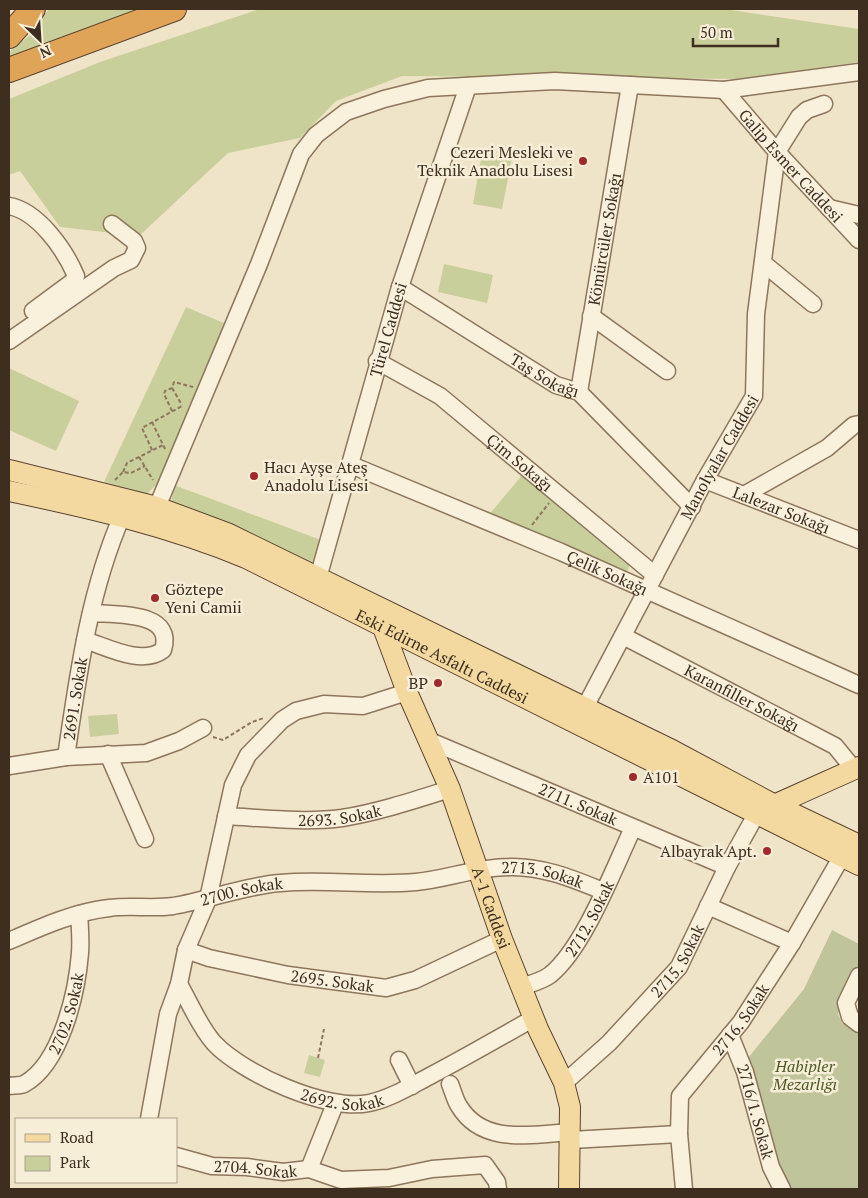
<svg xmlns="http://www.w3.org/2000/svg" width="868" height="1198" font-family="'PT Serif',serif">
<rect width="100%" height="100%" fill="#f0e4c8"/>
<g fill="#c9cf9b">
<path d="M 49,9 L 137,9 L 9,58 L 9,52 L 29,36 Z"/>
<path d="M 260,9 L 724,9 L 859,29 L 859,62 L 740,79 L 402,76 L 336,101 L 300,138 L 228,153 L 139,236 L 60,227 L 20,171 L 9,175 L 9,99 L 100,62 Z"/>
<path d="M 482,153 L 512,158 L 502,209 L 473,204 Z"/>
<path d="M 444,264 L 493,275 L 487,303 L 438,292 Z"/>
<path d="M 186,307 L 224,323 L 158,483 L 147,494 L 104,482 Z"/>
<path d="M 9,368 L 79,401 L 56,451 L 9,430 Z"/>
<path d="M 523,474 L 631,560 L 628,570 L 625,572 L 488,516 Z"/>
<path d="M 174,485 L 321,540 L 315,567 L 171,505 Z"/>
<path d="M 117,714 L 119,734 L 90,737 L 88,716 Z"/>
<path d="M 309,1055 L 325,1060 L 320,1077 L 304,1073 Z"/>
</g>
<path fill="#bfc49a" d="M 832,930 L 859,944 L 859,967 L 838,1014 L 842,1023 L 859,1031 L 859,1189 L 787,1189 L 744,1063 L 804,989 Z"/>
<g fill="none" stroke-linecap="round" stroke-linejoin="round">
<g stroke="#8d765c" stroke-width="19">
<g id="minor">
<path id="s1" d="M 724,90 L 777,152 L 859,240"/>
<path d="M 9,206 C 38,211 65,250 76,276 L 75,280 L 33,311"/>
<path d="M 829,208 L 859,215"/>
<path d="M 763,263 L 813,304"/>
<path id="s2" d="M 400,287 L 556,385 L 579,392 L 692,507"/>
<path d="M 591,316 L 667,371"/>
<path d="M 9,341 L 114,268 L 131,260 L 137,248 L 134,241 L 112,224"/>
<path id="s3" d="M 377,361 L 440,396 L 655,575"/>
<path id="s4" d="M 579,392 L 630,85"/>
<path id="s5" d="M 351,465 L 561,552 L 859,685"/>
<path id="s6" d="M 705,480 L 859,540"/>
<path d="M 744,495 L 827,448 L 854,425 L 859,424"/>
<path d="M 157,507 L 259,264 L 301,154 L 316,135 L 346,112 L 384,99 L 428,88 L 555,81 L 724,90 L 859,72"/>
<path id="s7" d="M 318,578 L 400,287 L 468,86"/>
<path id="s8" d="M 623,636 L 835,746 L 853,768"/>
<path d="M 85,640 C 107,647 142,666 163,650 C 175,611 116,615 91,613"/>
<path id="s9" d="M 584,709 L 705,480 L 754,396 L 756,314 L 777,152 L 799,117 L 807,110 L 824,104"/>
<path id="s10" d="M 430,741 L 727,867"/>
<path d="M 108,754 L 145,839"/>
<path id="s11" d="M 66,757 C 78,675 89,592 122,516"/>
<path d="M 9,766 L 66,757 L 146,753 L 179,741 L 203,728"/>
<path id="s12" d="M 226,816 C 264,818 304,823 342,818 C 379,812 415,800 450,789"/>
<path d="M 708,906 L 792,943"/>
<path id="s13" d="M 9,941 C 41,927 74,912 109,908 C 130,905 152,909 173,906 C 209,900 243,886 280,883 C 325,879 371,886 416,882 C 447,879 477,867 509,867 C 543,866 573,879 603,891"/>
<path id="s14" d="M 186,950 L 209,958 L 288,975 L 386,988 L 415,980 L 502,939"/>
<path d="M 859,976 L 846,1003 L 850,1017 L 859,1024"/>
<path id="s15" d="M 179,984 C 190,1003 199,1026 214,1043 C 242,1073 327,1112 369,1103 C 389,1099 409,1087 428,1077 C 464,1058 499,1038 534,1018"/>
<path id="s16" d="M 521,987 C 530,984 542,981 550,975 C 584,948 614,868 633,828"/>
<path id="s17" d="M 730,1035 L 745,1072 L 771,1167 L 782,1189"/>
<path d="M 399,1060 L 412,1086"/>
<path id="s18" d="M 564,1083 L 609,1043 L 679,967 L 727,867 L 757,813"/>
<path d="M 450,1084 C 453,1091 455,1100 459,1106 C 483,1146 532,1134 571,1132"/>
<path id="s19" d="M 9,1086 C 13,1085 20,1086 24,1084 C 61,1064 77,992 80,953 C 81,940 80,927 79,914"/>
<path d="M 149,1119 L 168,1014 L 179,984 L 186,950 L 208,899 L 233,785 L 248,755 L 282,720 L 296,711 L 324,704 L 363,706 L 407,692"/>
<path d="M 571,1140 L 679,1134"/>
<path id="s20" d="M 176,1156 L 212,1166 L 247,1167 L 283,1172 L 309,1169 L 341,1180 L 389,1178 L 432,1169 L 485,1165 L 497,1182 L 498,1189"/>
<path d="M 309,1169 L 335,1104"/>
<path id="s21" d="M 684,1189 L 679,1134 L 680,1096 L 741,1022 L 792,943 L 842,856"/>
</g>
</g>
<g stroke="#5b4430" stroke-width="22">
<g id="major">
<path d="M 9,470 L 157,507 L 227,533 L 672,750 L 773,804 L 859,845"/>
<path id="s22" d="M 9,491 C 90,508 169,526 246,558 L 859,865"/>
<path id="s23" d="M 384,630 L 407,692 L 450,789 L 502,939 L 538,1029 L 564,1083 L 570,1107 L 569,1189"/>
<path d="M 765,809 L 859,767"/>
</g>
</g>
<g stroke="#5b4430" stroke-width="26">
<g id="highway">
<path d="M 9,36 L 33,9"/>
<path d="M 9,70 L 174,9"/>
</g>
</g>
<g stroke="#8d765c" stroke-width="2" stroke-dasharray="4 2.5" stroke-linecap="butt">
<path d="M 172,388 L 182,405"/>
<path d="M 172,411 L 164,394 L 165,391 L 172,388 L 174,382 L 193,387"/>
<path d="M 152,422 L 166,451"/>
<path d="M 152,450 L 142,428 L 182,406"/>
<path d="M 139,457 L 153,480"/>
<path d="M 123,472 L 127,463 L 163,445"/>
<path d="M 115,480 L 123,472 L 131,473 L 145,466"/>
<path d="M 532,525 L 549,503"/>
<path d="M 213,737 L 223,740 L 252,722 L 264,718"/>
<path d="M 318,1058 L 324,1029"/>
</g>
<use href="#minor" stroke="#faf1dc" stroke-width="16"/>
<use href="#major" stroke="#f3d9a0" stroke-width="20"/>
<use href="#highway" stroke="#e0a458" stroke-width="24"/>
</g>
<g fill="#9e2a2b" stroke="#f7eed8" stroke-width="2">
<circle cx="583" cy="161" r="5"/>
<circle cx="254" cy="476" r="5"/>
<circle cx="155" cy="598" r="5"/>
<circle cx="438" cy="683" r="5"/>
<circle cx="633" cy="777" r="5"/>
<circle cx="767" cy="851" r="5"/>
</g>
<g text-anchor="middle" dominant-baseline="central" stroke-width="5" stroke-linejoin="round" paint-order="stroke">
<g font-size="16" fill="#3d2e20" stroke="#f7eed8" text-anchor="end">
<text x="573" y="152">Cezeri Mesleki ve<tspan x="573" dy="18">Teknik Anadolu Lisesi</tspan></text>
<text x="264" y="467" text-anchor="start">Hacı Ayşe Ateş<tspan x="264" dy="18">Anadolu Lisesi</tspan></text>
<text x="165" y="589" text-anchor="start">Göztepe<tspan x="165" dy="18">Yeni Camii</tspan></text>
<text x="428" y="683">BP</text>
<text x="643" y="777" text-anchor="start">A101</text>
<text x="757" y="851">Albayrak Apt.</text>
</g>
<g font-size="16" fill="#3d2e20" stroke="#f7eed8">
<text stroke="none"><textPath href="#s1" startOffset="101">Galip Esmer Caddesi</textPath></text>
<text stroke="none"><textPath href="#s4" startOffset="155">Kömürcüler Sokağı</textPath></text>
<text stroke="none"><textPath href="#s7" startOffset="258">Türel Caddesi</textPath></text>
<text stroke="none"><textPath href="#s2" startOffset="170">Taş Sokağı</textPath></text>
<text stroke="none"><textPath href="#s9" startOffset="286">Manolyalar Caddesi</textPath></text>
<text stroke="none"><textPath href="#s3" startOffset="176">Çim Sokağı</textPath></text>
<text stroke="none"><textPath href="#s6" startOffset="82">Lalezar Sokağı</textPath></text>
<text stroke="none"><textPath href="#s5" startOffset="278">Çelik Sokağı</textPath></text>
<text stroke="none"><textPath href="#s22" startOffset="466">Eski Edirne Asfaltı Caddesi</textPath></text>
<text stroke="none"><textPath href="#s8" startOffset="134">Karanfiller Sokağı</textPath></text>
<text stroke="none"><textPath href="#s11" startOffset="59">2691. Sokak</textPath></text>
<text stroke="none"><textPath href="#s10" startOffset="161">2711. Sokak</textPath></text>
<text stroke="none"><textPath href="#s12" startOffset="114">2693. Sokak</textPath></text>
<text stroke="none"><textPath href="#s13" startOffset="544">2713. Sokak</textPath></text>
<text stroke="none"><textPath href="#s13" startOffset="240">2700. Sokak</textPath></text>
<text stroke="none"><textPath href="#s23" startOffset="298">A-1 Caddesi</textPath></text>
<text stroke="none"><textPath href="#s16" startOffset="101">2712. Sokak</textPath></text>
<text stroke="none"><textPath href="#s18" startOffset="168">2715. Sokak</textPath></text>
<text stroke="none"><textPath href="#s14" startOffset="150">2695. Sokak</textPath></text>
<text stroke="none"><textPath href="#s19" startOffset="100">2702. Sokak</textPath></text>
<text stroke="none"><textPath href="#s21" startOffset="191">2716. Sokak</textPath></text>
<text stroke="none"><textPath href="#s15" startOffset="212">2692. Sokak</textPath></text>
<text stroke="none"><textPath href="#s17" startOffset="81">2716/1. Sokak</textPath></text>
<text stroke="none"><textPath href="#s20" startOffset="81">2704. Sokak</textPath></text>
</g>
<g font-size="16" font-style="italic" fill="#4d5a26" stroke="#f7eed8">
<text x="805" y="1066">Habipler<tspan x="805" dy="18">Mezarlığı</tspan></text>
</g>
</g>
<rect width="868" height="1198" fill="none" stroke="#3d2e20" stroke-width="20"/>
<rect x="15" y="1118" width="162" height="65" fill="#f7eed8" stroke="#ada18e"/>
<rect x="25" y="1134" width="25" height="8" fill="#f3d9a0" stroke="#ada18e"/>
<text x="60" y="1143" font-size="15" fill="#3d2e20">Road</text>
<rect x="25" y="1156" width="25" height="15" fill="#c9cf9b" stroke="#ada18e"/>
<text x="60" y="1168" font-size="15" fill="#3d2e20">Park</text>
<g transform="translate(40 40) rotate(155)" stroke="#f7eed8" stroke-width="4" paint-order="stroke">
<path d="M0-4L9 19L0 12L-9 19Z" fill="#3d2e20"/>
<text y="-8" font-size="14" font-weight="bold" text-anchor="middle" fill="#3d2e20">N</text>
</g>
<path d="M693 38v8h85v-8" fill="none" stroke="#3d2e20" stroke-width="2.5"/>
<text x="700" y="38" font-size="15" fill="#3d2e20" stroke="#f7eed8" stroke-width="4" paint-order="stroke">50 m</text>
</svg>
